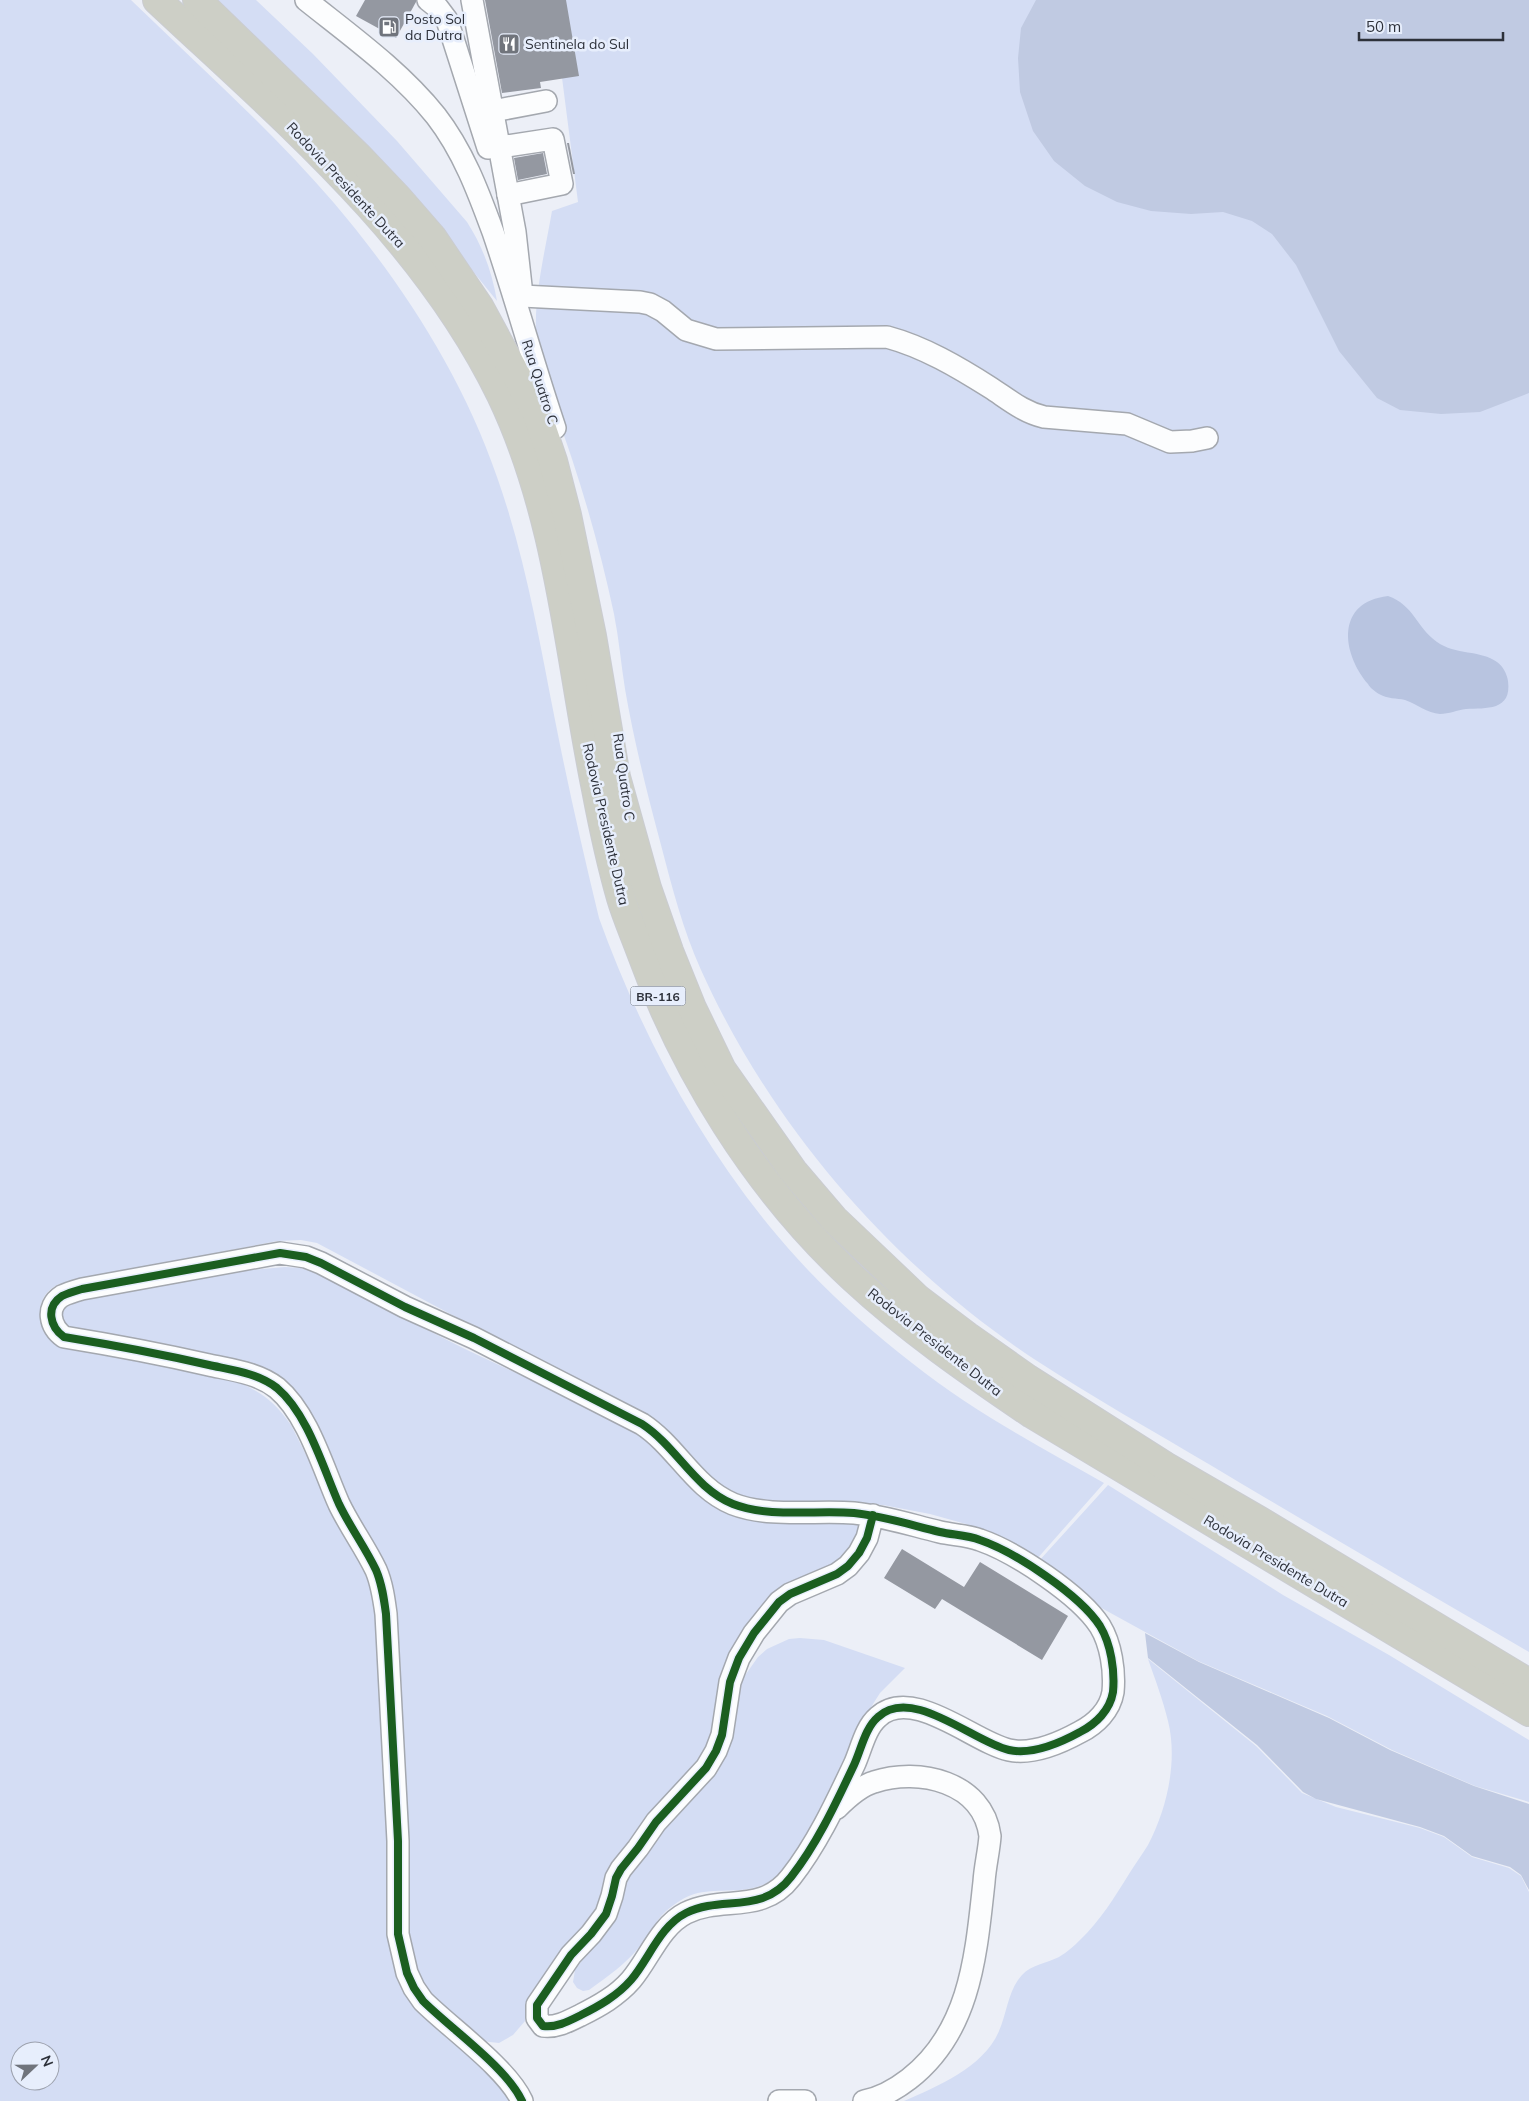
<svg xmlns="http://www.w3.org/2000/svg" width="1529" height="2101" font-family="Mulish,sans-serif">
<rect width="100%" height="100%" fill="#eceff7"/>
<g fill="#d4ddf4" fill-rule="evenodd">
<path d="M 0,0 L 131,0 C 199,66 272,131 334,203 C 402,283 463,377 497,477 C 525,556 539,638 555,720 C 568,786 583,852 599,918 C 643,1040 709,1161 796,1257 C 831,1296 871,1331 912,1363 C 971,1410 1038,1446 1104,1483 L 1036,1560 L 1002,1539 L 966,1524 L 930,1514 L 883,1505 L 818,1502 L 764,1503 L 737,1497 L 716,1487 L 645,1415 L 622,1401 L 582,1384 L 317,1243 L 301,1240 L 277,1241 L 59,1284 C 31,1297 36,1331 61,1345 L 228,1378 C 257,1389 273,1399 291,1425 L 368,1578 L 376,1603 L 396,1954 L 511,2101 L 0,2101 ZM 20,2051 L 50,2051 L 50,2081 L 20,2081 Z"/>
<path d="M 210,0 L 256,0 L 313,54 L 397,141 L 467,222 C 483,247 492,272 497,301 L 438,228 Z"/>
<path d="M 552,0 L 1529,0 L 1529,1652 C 1423,1590 1317,1529 1212,1466 C 1153,1431 1092,1397 1034,1359 C 891,1264 772,1127 701,970 C 683,930 672,887 661,845 C 647,793 634,741 625,689 C 621,664 619,639 614,614 C 603,562 589,510 572,459 C 560,421 542,382 537,342 C 532,302 545,252 552,211 L 578,202 Z"/>
<path d="M 285,1267 L 301,1268 L 313,1272 L 465,1349 L 637,1430 L 649,1440 L 698,1492 L 867,1520 L 850,1556 L 773,1596 L 715,1737 L 602,1905 L 532,2001 L 525,2021 L 513,2035 L 499,2043 L 481,2041 L 428,1998 L 407,1953 L 391,1629 L 291,1396 L 68,1327 C 63,1320 61,1315 65,1308 L 78,1301 L 216,1273 Z"/>
<path d="M 1108,1485 L 1283,1595 L 1389,1655 L 1529,1740 L 1529,1802 L 1475,1786 L 1392,1750 L 1327,1716 L 1198,1661 L 1096,1605 L 1038,1562 Z"/>
<path d="M 800,1638 L 824,1640 L 905,1668 L 880,1693 L 873,1704 C 853,1746 805,1865 765,1884 C 743,1894 720,1888 698,1893 C 688,1895 679,1901 671,1907 C 657,1917 651,1932 641,1945 C 627,1963 607,1977 589,1990 L 583,1991 L 577,1988 L 573,1982 L 575,1970 L 599,1937 L 626,1879 L 670,1823 L 717,1773 L 724,1759 L 741,1681 L 758,1657 L 767,1649 L 789,1639 Z"/>
<path d="M 1148,1659 L 1256,1746 L 1302,1793 L 1336,1807 L 1420,1828 L 1444,1837 L 1472,1857 L 1509,1868 L 1521,1876 L 1529,1892 L 1529,2101 L 904,2101 C 938,2086 984,2067 999,2031 C 1007,2013 1008,1990 1022,1975 C 1031,1965 1047,1963 1059,1957 C 1066,1953 1074,1946 1080,1940 C 1100,1921 1114,1898 1129,1874 C 1135,1864 1142,1855 1148,1845 C 1167,1809 1178,1761 1168,1721 C 1163,1700 1155,1679 1148,1659 Z"/>
</g>
<g fill="#c0cae2">
<path d="M 1036,0 L 1529,0 L 1529,393 L 1480,412 L 1441,414 L 1400,410 L 1377,398 L 1339,351 L 1296,265 L 1272,234 L 1252,221 L 1223,212 L 1191,214 L 1151,211 L 1117,202 L 1085,186 L 1054,161 L 1033,131 L 1020,92 L 1018,58 L 1021,28 Z"/>
<path d="M 1145,1633 L 1199,1662 L 1329,1718 L 1390,1750 L 1474,1786 L 1529,1804 L 1529,1890 L 1521,1875 L 1510,1867 L 1472,1856 L 1444,1836 L 1420,1827 L 1316,1799 L 1303,1792 L 1257,1745 L 1148,1658 Z"/>
</g>
<path fill="#b8c4e0" d="M 1388,596 C 1414,605 1416,627 1437,642 C 1455,655 1481,650 1497,662 C 1503,666 1507,674 1508,681 C 1512,711 1486,708 1466,709 C 1457,710 1449,714 1440,714 C 1427,713 1417,704 1405,700 C 1397,698 1387,699 1379,694 C 1376,692 1370,688 1368,684 C 1341,652 1336,602 1388,596 Z"/>
<g fill="#9498a1">
<path d="M 365,0 L 416,0 L 416,2 L 396,38 L 356,16 Z"/>
<path d="M 485,0 L 566,0 L 579,76 L 540,82 L 541,88 L 502,93 Z"/>
<path d="M 567,143 L 569,143 L 575,174 L 573,174 Z"/>
<path d="M 543,153 L 547,174 L 518,180 L 514,158 Z"/>
<path d="M 902,1549 L 964,1587 L 980,1562 L 1068,1616 L 1042,1660 L 942,1599 L 935,1609 L 884,1578 Z"/>
</g>
<g fill="none" stroke-linecap="round" stroke-linejoin="round">
<g stroke="#a4a8af" stroke-width="24">
<g id="minor">
<path d="M 306,0 C 351,36 400,71 436,116 C 463,151 478,191 493,232 C 515,296 533,363 555,428"/>
<path d="M 428,0 L 438,8 L 447,20 L 488,148"/>
<path d="M 472,0 L 515,232 L 521,286"/>
<path d="M 493,111 L 546,101"/>
<path d="M 500,147 L 553,139 L 562,184 L 508,195"/>
<path d="M 522,296 L 640,302 L 650,304 L 663,311 L 686,330 L 716,339 L 887,337 C 924,347 958,367 991,388 C 1008,399 1023,412 1044,417 L 1127,424 L 1170,442 L 1192,441 L 1207,438"/>
<path d="M 837,1808 C 847,1798 860,1786 874,1782 C 919,1767 983,1782 990,1836 C 989,1851 985,1866 984,1882 C 976,1954 971,2031 909,2079 C 896,2089 880,2098 864,2101"/>
<path d="M 522,2101 C 507,2068 450,2028 423,2001 L 414,1988 L 407,1973 L 398,1934 L 398,1841 L 386,1614 C 384,1599 382,1584 376,1570 C 365,1547 350,1527 339,1504 C 323,1468 308,1414 277,1388 C 258,1373 232,1370 209,1365 C 161,1354 113,1345 64,1337 C 50,1327 45,1307 62,1296 C 68,1293 75,1291 82,1289 L 280,1253 L 306,1257 L 321,1263 L 405,1307 L 474,1338 L 642,1424 C 677,1447 694,1488 733,1504 C 769,1518 816,1510 854,1513 C 884,1516 911,1525 940,1532 C 953,1535 967,1535 980,1540 C 1015,1552 1080,1595 1100,1626 C 1111,1644 1115,1671 1113,1692 C 1110,1710 1096,1724 1080,1732 C 1060,1743 1032,1755 1009,1750 C 975,1743 912,1685 878,1717 C 865,1728 861,1750 854,1765 C 836,1803 817,1844 791,1877 C 762,1915 722,1895 686,1913 C 660,1926 649,1959 631,1980 C 617,1996 599,2006 581,2015 C 569,2021 556,2028 543,2026 L 537,2018 L 537,2005 L 571,1955 L 591,1934 L 606,1914 L 612,1896 L 616,1878 L 621,1869 L 638,1848 L 656,1822 L 706,1768 L 716,1751 L 722,1735 L 730,1682 L 739,1658 L 754,1633 L 779,1602 L 790,1594 L 837,1574 L 848,1566 L 859,1553 L 867,1538 L 873,1515"/>
<path d="M 779,2101 L 805,2101"/>
</g>
</g>
<g stroke="#caccd1" stroke-width="30">
<g id="highway">
<path d="M 157,0 C 284,119 424,236 501,395 C 560,518 569,657 596,789 C 603,826 611,863 621,898 C 626,915 633,931 639,947 C 684,1071 756,1188 853,1278 C 908,1329 970,1372 1032,1414 L 1529,1712"/>
<path d="M 197,0 L 359,157 L 398,198 L 432,237 L 480,308 L 537,414 L 553,461 L 567,515 L 592,636 L 616,777 L 647,888 L 669,951 L 692,1008 L 722,1070 L 793,1171 L 834,1219 L 918,1299 L 967,1336 L 1028,1379 L 1165,1466 L 1260,1521 L 1529,1683"/>
</g>
</g>
<use href="#minor" stroke="#fcfdfe" stroke-width="21"/>
<use href="#highway" stroke="#cdcfc6" stroke-width="28"/>
<g stroke="#e7eefc" stroke-width="11">
<path id="cycleway" d="M 522,2101 C 507,2068 450,2028 423,2001 L 414,1988 L 407,1973 L 398,1934 L 398,1841 L 386,1614 C 384,1599 382,1584 376,1570 C 365,1547 350,1527 339,1504 C 323,1468 308,1414 277,1388 C 258,1373 232,1370 209,1365 C 161,1354 113,1345 64,1337 C 50,1327 45,1307 62,1296 C 68,1293 75,1291 82,1289 L 280,1253 L 306,1257 L 321,1263 L 405,1307 L 474,1338 L 642,1424 C 677,1447 694,1488 733,1504 C 769,1518 816,1510 854,1513 C 884,1516 911,1525 940,1532 C 953,1535 967,1535 980,1540 C 1015,1552 1080,1595 1100,1626 C 1111,1644 1115,1671 1113,1692 C 1110,1710 1096,1724 1080,1732 C 1060,1743 1032,1755 1009,1750 C 975,1743 912,1685 878,1717 C 865,1728 861,1750 854,1765 C 836,1803 817,1844 791,1877 C 762,1915 722,1895 686,1913 C 660,1926 649,1959 631,1980 C 617,1996 599,2006 581,2015 C 569,2021 556,2028 543,2026 L 537,2018 L 537,2005 L 571,1955 L 591,1934 L 606,1914 L 612,1896 L 616,1878 L 621,1869 L 638,1848 L 656,1822 L 706,1768 L 716,1751 L 722,1735 L 730,1682 L 739,1658 L 754,1633 L 779,1602 L 790,1594 L 837,1574 L 848,1566 L 859,1553 L 867,1538 L 873,1515"/>
</g>
<use href="#cycleway" stroke="#1b5e20" stroke-width="8"/>
</g>
<defs>
<g id="fuel-square" transform="scale(1.125)"><rect x="-9" y="-9" width="18" height="18" rx="4" fill="#70747c" stroke="#e7eefc"/><path d="M-5.5-6h7V0h2V4h1.3V-2.5L3-4.5l.8-.8L6-3V5H2.5V1h-1V6h-7ZM-4.2-4.7v3.2H.2V-4.7Z" fill="#fff"/></g>
<g id="restaurant-square" transform="scale(1.125)"><rect x="-9" y="-9" width="18" height="18" rx="4" fill="#70747c" stroke="#e7eefc"/><path d="M-5-6h1v4h1v-4h1v4h1v-4h1v5L-1.5 .5V6h-2V.5L-5-1ZM5-6V6H3V1.5H1.5Q1.5-4 5-6Z" fill="#fff"/></g>
</defs>
<g fill-rule="evenodd">
<use href="#fuel-square" x="389" y="27"/>
<use href="#restaurant-square" x="509" y="44"/>
</g>
<g text-anchor="middle" dominant-baseline="central" stroke-width="5" stroke-linejoin="round" paint-order="stroke">
<rect fill="#e7eefc" stroke="#656a74" stroke-width="1" x="630.5" y="986.5" width="55" height="19" rx="4"/>
<g font-size="12" font-weight="bold" fill="#2d313a">
<text x="658" y="996">BR-116</text>
</g>
<g font-size="14" fill="#2d313a" stroke="#e7eefc" text-anchor="start">
<text x="405" y="19">Posto Sol<tspan x="405" dy="16">da Dutra</tspan></text>
<text x="525" y="44">Sentinela do Sul</text>
</g>
<g font-size="14" fill="#2d313a" stroke="#e7eefc">
<text transform="translate(346 185) rotate(47)">Rodovia Presidente Dutra</text>
<text transform="translate(540 382) rotate(72)">Rua Quatro C</text>
<text transform="translate(624 777) rotate(82)">Rua Quatro C</text>
<text transform="translate(606 824) rotate(77)">Rodovia Presidente Dutra</text>
<text transform="translate(935 1342) rotate(38)">Rodovia Presidente Dutra</text>
<text transform="translate(1276 1561) rotate(31)">Rodovia Presidente Dutra</text>
</g>
</g>
<g transform="translate(35 2066) rotate(68)"><circle r="24" fill="#e7eefc" stroke="#9da2ae"/>
<path d="M0-4L9 19L0 12L-9 19Z" fill="#70747c"/>
<text y="-8" font-size="14" font-weight="bold" text-anchor="middle" fill="#2d313a">N</text>
</g>
<path d="M1359 32v8h144v-8" fill="none" stroke="#2d313a" stroke-width="2.5"/>
<text x="1366" y="32" font-size="15" fill="#2d313a" stroke="#e7eefc" stroke-width="4" paint-order="stroke">50 m</text>
</svg>
